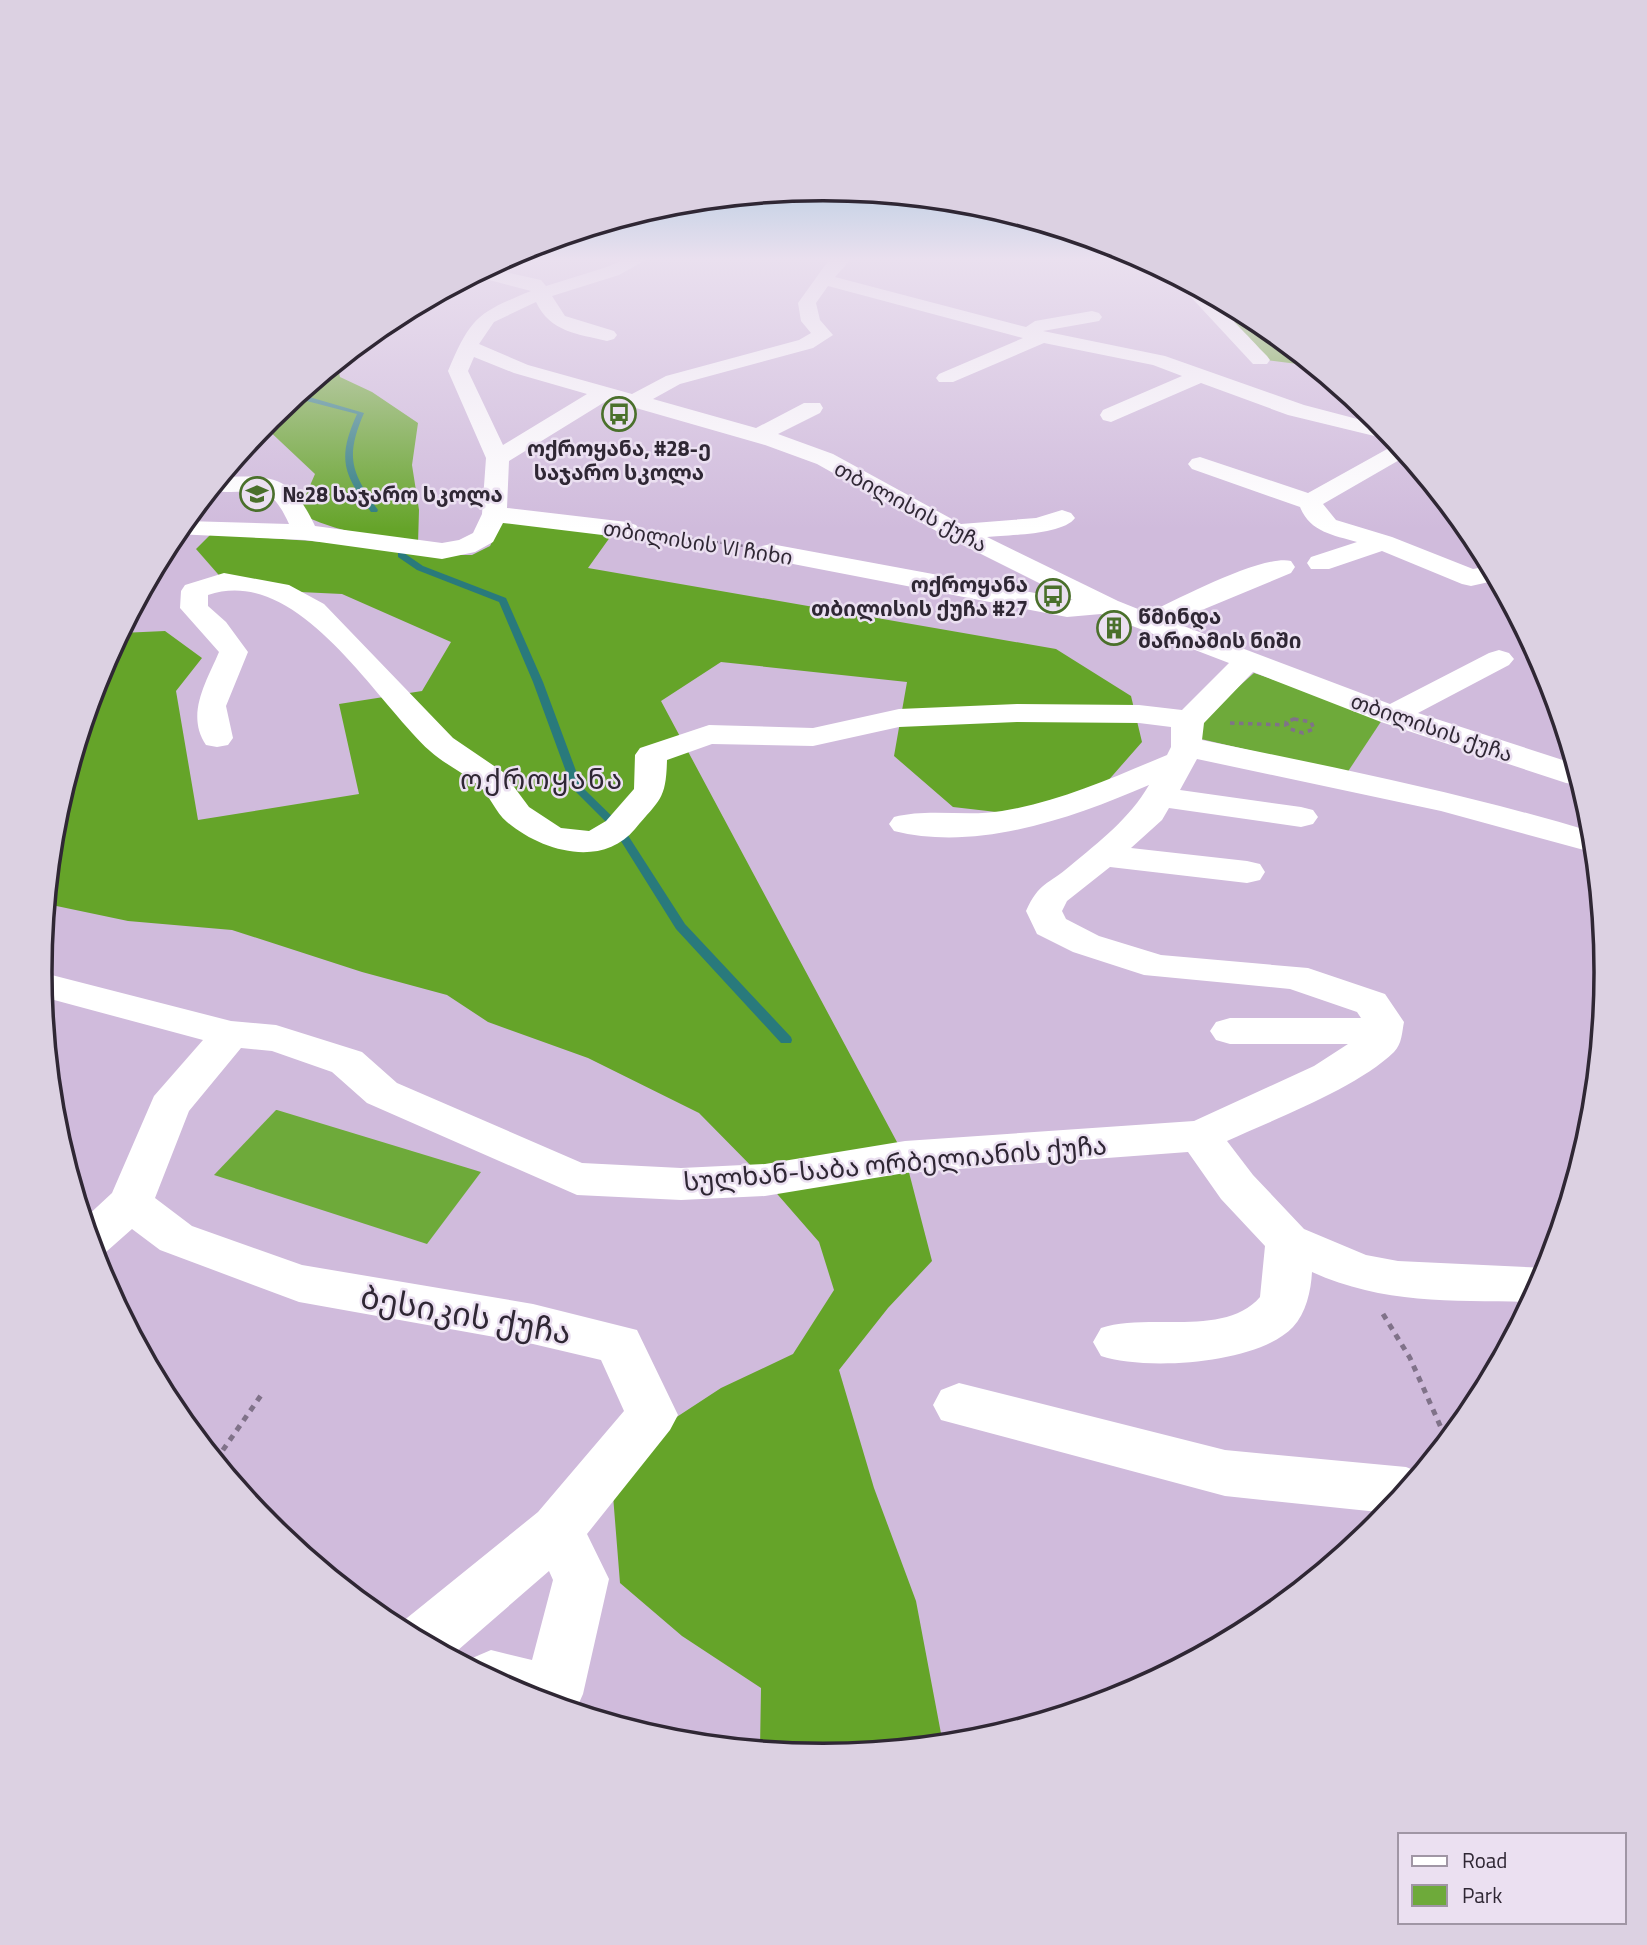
<svg xmlns="http://www.w3.org/2000/svg" width="1647" height="1945" font-family="'Titillium Web','Noto Sans Georgian',sans-serif">
<rect width="100%" height="100%" fill="#d0bbdc"/>
<g fill="#6eaa3a">
<path d="M 1254,673 L 1384,717 L 1347,773 L 1201,739 L 1199,722 Z"/>
<path d="M 276,1110 L 277,1110 L 481,1172 L 427,1244 L 214,1175 Z"/>
</g>
<g fill="#65a429">
<path d="M 1259,321 L 1313,366 L 1266,360 L 1230,322 Z"/>
<path d="M 337,364 L 340,377 L 372,392 L 418,423 L 412,465 L 419,510 L 418,544 C 376,538 337,532 298,513 L 315,474 L 264,426 Z"/>
<path d="M 504,519 L 613,533 L 588,568 L 1056,649 L 1131,696 L 1142,742 L 1099,791 L 1040,817 L 953,807 L 894,756 L 907,682 L 721,662 L 661,701 L 905,1157 L 932,1261 L 888,1308 L 839,1370 L 874,1488 L 916,1601 L 943,1744 L 823,1756 L 760,1749 L 761,1688 L 682,1636 L 620,1583 L 612,1483 L 640,1441 L 721,1388 L 793,1354 L 834,1290 L 819,1242 L 765,1180 L 699,1113 L 588,1058 L 488,1022 L 447,995 L 362,972 L 232,930 L 128,921 L 47,904 L 55,819 L 100,672 L 121,633 L 165,631 L 202,658 L 176,691 L 198,820 L 359,794 L 339,704 L 422,691 L 451,642 L 342,594 L 279,591 L 224,581 L 196,549 L 211,534 L 325,542 L 430,555 L 472,555 L 490,546 Z"/>
</g>
<g fill="none" stroke-linecap="round" stroke-linejoin="round">
<g fill="#297a7c" fill-rule="evenodd">
<path d="M 299,394 L 364,413 C 345,457 351,472 378,510 L 377,512 L 371,512 C 343,473 337,459 357,414 L 295,398 Z"/>
<path d="M 398,553 L 404,553 L 423,566 L 506,598 L 543,682 L 582,787 L 622,826 L 685,924 L 791,1037 L 792,1040 L 791,1043 L 781,1043 L 676,929 L 614,830 L 572,788 L 533,682 L 499,602 L 417,570 L 398,557 Z"/>
</g>
<path stroke="#807289" stroke-width="2.5" stroke-dasharray="2.5 2.5" stroke-linecap="butt" d="M 656,534 L 744,546"/>
<g stroke="#807289" stroke-width="3.5" stroke-dasharray="4.5 4.5" stroke-linecap="butt">
<path d="M 1294,719 L 1311,722 L 1314,729 L 1303,733 L 1290,729 L 1286,722 Z"/>
<path d="M 1230,723 L 1286,725"/>
</g>
<g stroke="#807289" stroke-width="5" stroke-dasharray="6 6" stroke-linecap="butt">
<path d="M 1383,1314 L 1410,1358 L 1447,1441"/>
<path d="M 216,1460 L 264,1391"/>
</g>
<g fill="#fff" fill-rule="evenodd">
<path d="M 629,257 L 651,257 L 619,275 L 552,296 L 565,316 L 614,331 L 617,335 L 614,339 L 607,341 C 578,334 550,332 536,302 L 494,322 L 479,344 L 528,365 L 632,394 L 666,376 L 799,340 L 811,333 L 801,321 L 798,303 L 831,257 L 853,257 L 835,277 L 1026,327 L 1035,321 L 1092,311 L 1099,313 L 1102,317 L 1099,321 L 1043,331 L 1165,356 L 1304,405 L 1384,426 L 1395,441 L 1288,415 L 1201,383 L 1111,422 L 1103,420 L 1100,415 L 1103,410 L 1182,376 L 1153,365 L 1044,343 L 953,382 L 939,382 L 936,378 L 939,374 L 1023,338 L 828,286 L 816,303 L 820,320 L 833,335 L 813,348 L 680,384 L 653,399 L 756,428 L 804,403 L 820,403 L 823,408 L 820,413 L 778,434 L 833,454 L 961,524 L 1036,518 L 1062,510 L 1071,513 L 1075,518 C 1063,535 1007,535 987,537 L 1118,601 L 1148,613 C 1178,599 1263,554 1291,561 L 1295,567 L 1291,573 L 1173,622 L 1390,704 L 1489,653 L 1499,650 L 1509,653 L 1514,659 L 1509,665 L 1418,713 L 1575,764 L 1581,785 L 1566,783 L 1381,722 L 1253,672 L 1204,723 L 1202,740 C 1333,767 1464,793 1593,832 L 1595,853 L 1441,811 L 1197,759 L 1180,790 L 1301,807 L 1313,810 L 1318,817 L 1313,824 L 1301,827 L 1169,808 L 1162,820 L 1131,848 L 1247,861 L 1260,864 L 1265,872 L 1260,880 L 1247,883 L 1110,867 L 1067,901 L 1062,911 L 1066,919 L 1099,936 L 1161,955 L 1308,968 L 1385,994 L 1404,1022 C 1402,1032 1402,1044 1394,1052 C 1357,1088 1275,1119 1227,1141 L 1253,1175 L 1304,1229 L 1366,1255 L 1398,1261 L 1548,1268 L 1531,1302 C 1454,1300 1385,1305 1312,1272 C 1311,1291 1306,1313 1293,1327 C 1258,1364 1146,1371 1101,1356 L 1093,1342 L 1101,1328 C 1147,1312 1225,1338 1260,1297 L 1265,1246 L 1221,1199 L 1188,1152 L 905,1173 L 765,1196 L 681,1200 L 577,1195 L 367,1103 L 332,1072 L 272,1051 L 241,1048 L 189,1111 L 155,1198 L 192,1226 L 302,1265 L 533,1304 L 637,1330 L 678,1415 L 670,1430 L 587,1534 L 609,1579 L 583,1694 L 575,1712 L 523,1696 L 467,1666 L 470,1659 L 491,1650 L 532,1660 L 553,1580 L 549,1571 L 450,1657 L 399,1630 L 402,1622 L 538,1512 L 624,1411 L 601,1360 L 533,1344 L 299,1302 L 160,1250 L 132,1229 L 106,1252 L 95,1256 L 84,1219 L 112,1193 L 154,1096 L 203,1040 L 43,997 L 40,972 L 231,1021 L 276,1025 L 362,1052 L 397,1083 L 582,1163 L 681,1168 L 765,1164 L 905,1141 L 1194,1121 L 1314,1066 L 1348,1044 L 1230,1044 L 1216,1040 L 1210,1031 L 1216,1022 L 1230,1018 L 1361,1018 L 1357,1012 L 1290,989 L 1144,975 L 1073,952 L 1037,934 L 1026,911 C 1039,882 1048,885 1070,866 C 1099,842 1130,818 1149,785 C 1072,818 978,852 894,831 L 889,824 L 894,817 C 928,808 967,817 1002,811 C 1059,802 1114,777 1167,755 L 1171,747 L 1171,727 L 1139,723 L 1017,722 L 899,727 L 813,746 L 712,744 L 667,760 C 666,800 660,799 635,829 C 602,869 541,851 507,822 C 495,812 490,795 478,785 C 463,772 444,764 430,751 C 374,700 298,564 208,595 L 208,606 L 226,622 L 248,652 L 226,706 L 233,738 L 228,745 L 217,747 L 206,745 C 185,714 207,681 219,652 L 180,608 L 181,591 L 185,585 L 224,573 L 289,585 L 324,604 L 453,738 L 503,772 L 529,807 L 561,828 L 589,831 L 606,821 L 634,789 L 635,755 L 640,748 L 709,725 L 813,728 L 899,709 L 1017,704 L 1139,705 L 1182,710 L 1229,663 L 1101,614 L 1067,617 L 762,558 L 758,552 L 762,546 L 771,544 L 1073,600 L 947,537 L 817,464 L 765,445 L 608,400 L 509,461 L 507,508 L 627,522 L 636,525 L 640,530 L 636,535 L 627,538 L 503,523 L 493,542 L 475,552 L 442,559 L 305,540 L 175,534 L 186,521 L 289,524 C 266,473 252,499 211,490 L 222,477 C 275,475 291,476 315,526 L 442,543 L 459,540 L 473,533 L 482,514 L 486,458 L 448,371 C 471,317 477,313 531,291 L 474,276 L 487,268 L 541,280 L 546,286 L 607,267 ZM 474,357 L 514,373 L 587,394 L 503,445 L 468,371 Z"/>
<path d="M 1117,257 C 1178,257 1228,315 1267,356 L 1270,360 L 1267,364 L 1253,364 L 1189,295 Z"/>
<path d="M 1398,443 L 1408,455 L 1323,504 L 1336,520 L 1392,537 L 1473,569 L 1490,566 L 1498,580 L 1471,586 L 1462,584 L 1382,551 L 1329,569 L 1311,569 L 1307,563 L 1311,557 L 1357,542 C 1333,535 1310,532 1300,507 L 1192,469 L 1188,464 L 1192,459 L 1200,457 L 1308,493 Z"/>
<path d="M 959,1383 L 1225,1450 L 1406,1467 L 1421,1473 L 1388,1513 L 1225,1496 L 941,1420 L 933,1405 L 941,1390 Z"/>
</g>
</g>
<linearGradient id="sky" x2="0" y2="1"><stop stop-color="#5babc9"/><stop offset="0.49" stop-color="#eae0ef"/><stop offset="1" stop-color="#eae0ef" stop-opacity="0"/></linearGradient>
<rect width="1647" height="529" fill="url(#sky)"/>
<defs>
<g id="bus-ring" transform="scale(1.75)"><circle r="9.5" fill="#ebe0f1" stroke="#4a702b" stroke-width="1.5"/><path d="M-5-6H5V4H4V6H2V4H-2V6H-4V4H-5ZM-3.5-4V0h7V-4ZM-3.5 1.2v1.5H-2V1.2ZM2 1.2v1.5H3.5V1.2Z" fill="#4a702b"/></g>
<g id="school-ring" transform="scale(1.75)"><circle r="9.5" fill="#ebe0f1" stroke="#4a702b" stroke-width="1.5"/><path d="M0-5L7-2L0 1L-7-2ZM-4 1L0 2.5L4 1V4Q0 6-4 4Z" fill="#4a702b"/></g>
<g id="building-ring" transform="scale(1.75)"><circle r="9.5" fill="#ebe0f1" stroke="#4a702b" stroke-width="1.5"/><path d="M-4-6H4V6H1V3H-1V6H-4ZM-2.5-4.3h1.7v1.8h-1.7ZM.8-4.3h1.7v1.8H.8ZM-2.5-1h1.7V.8h-1.7ZM.8-1h1.7V.8H.8Z" fill="#4a702b"/></g>
</defs>
<g fill-rule="evenodd">
<use href="#bus-ring" x="619" y="414"/>
<use href="#school-ring" x="257" y="494"/>
<use href="#bus-ring" x="1053" y="596"/>
<use href="#building-ring" x="1114" y="628"/>
</g>
<g text-anchor="middle" dominant-baseline="central" stroke-width="5" stroke-linejoin="round" paint-order="stroke">
<g font-size="21" font-weight="bold" fill="#2f2734" stroke="#ebe0f1" text-anchor="start">
<text x="619" y="448" text-anchor="middle">ოქროყანა, #28-ე<tspan x="619" dy="24">საჯარო სკოლა</tspan></text>
<text x="282" y="494">№28 საჯარო სკოლა</text>
<text x="1028" y="584" text-anchor="end">ოქროყანა<tspan x="1028" dy="24">თბილისის ქუჩა #27</tspan></text>
<text x="1138" y="616">წმინდა<tspan x="1138" dy="24">მარიამის ნიში</tspan></text>
</g>
<g font-size="21" fill="#2f2734" stroke="#ebe0f1">
<text transform="translate(911 506) rotate(28)">თბილისის ქუჩა</text>
<text transform="translate(698 542) rotate(9)">თბილისის VI ჩიხი</text>
<text transform="translate(1432 727) rotate(19)">თბილისის ქუჩა</text>
</g>
<g font-size="26" fill="#2f2734" stroke="#ebe0f1">
<text transform="translate(895 1163) rotate(-5)">სულხან-საბა ორბელიანის ქუჩა</text>
</g>
<g font-size="28" letter-spacing="2" fill="#2f2734" stroke="#ebe0f1">
<text x="542" y="778">ოქროყანა</text>
</g>
<g font-size="32" fill="#2f2734" stroke="#ebe0f1">
<text transform="translate(466 1314) rotate(10)">ბესიკის ქუჩა</text>
</g>
</g>
<path d="M0 0H1647V1945H0ZM52 972a771 771 0 1 1 1542 0a771 771 0 1 1-1542 0Z" fill="#dcd1e2" fill-rule="evenodd"/>
<path fill="none" stroke="#2f2734" stroke-width="3.5" d="M52 972a771 771 0 1 1 1542 0a771 771 0 1 1-1542 0Z"/>
<rect x="1398" y="1833" width="228" height="91" fill="#ebe0f1" stroke="#a096a5" stroke-width="2"/>
<rect x="1412" y="1856" width="35" height="10" fill="#ffffff" stroke="#a096a5" stroke-width="2"/>
<text x="1462" y="1868" font-size="21" fill="#2f2734">Road</text>
<rect x="1412" y="1885" width="35" height="21" fill="#6eaa3a" stroke="#a096a5" stroke-width="2"/>
<text x="1462" y="1903" font-size="21" fill="#2f2734">Park</text>
</svg>
